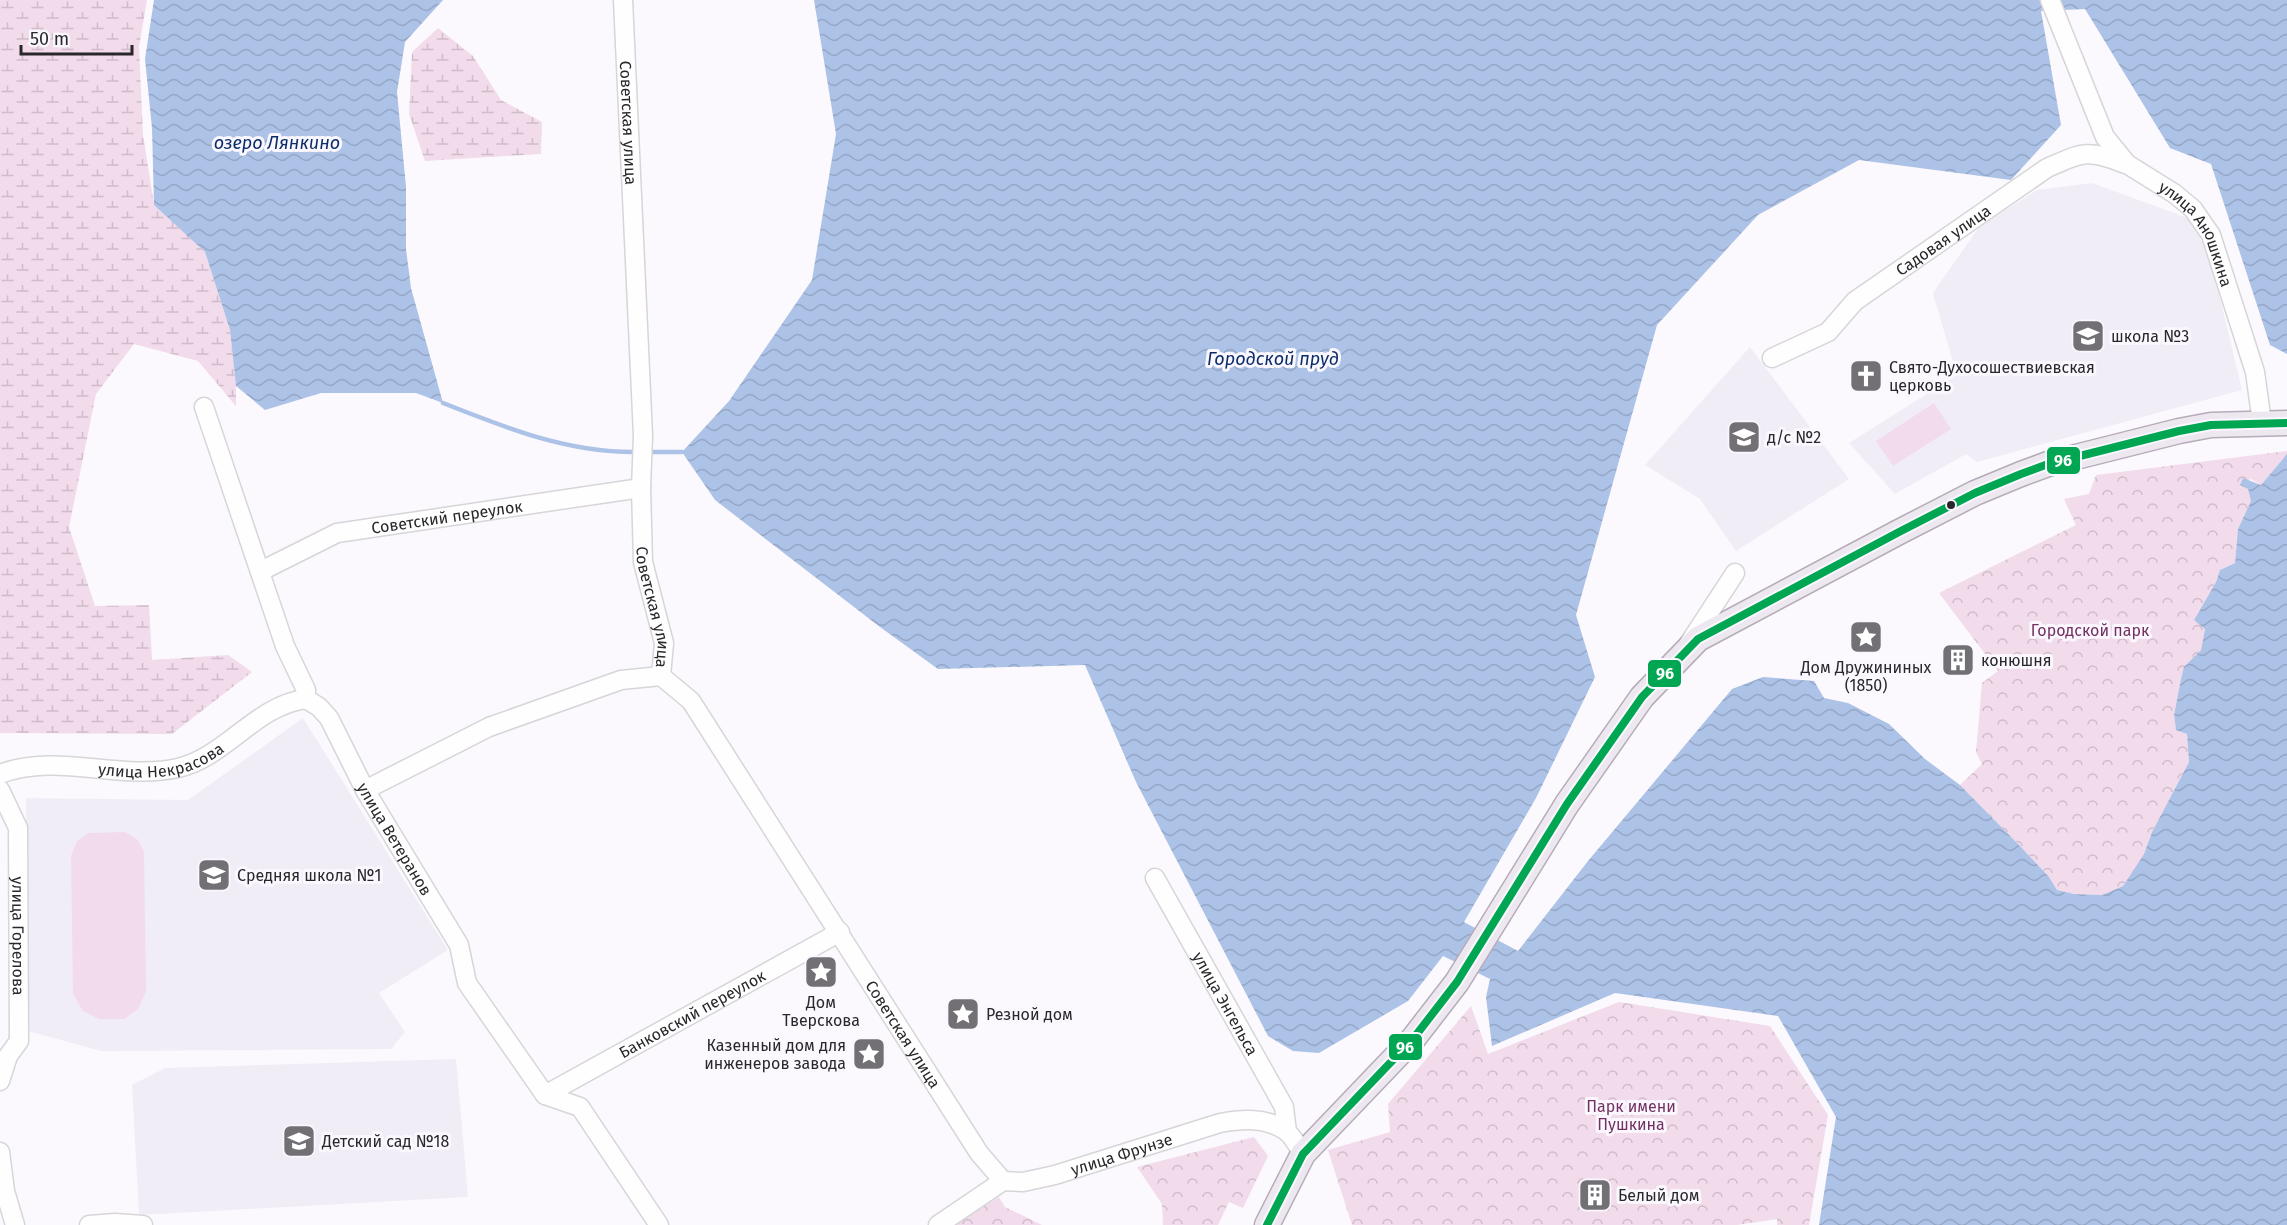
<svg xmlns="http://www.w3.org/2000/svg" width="2287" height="1225" font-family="'Fira Sans',sans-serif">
<defs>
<pattern id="forest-crowns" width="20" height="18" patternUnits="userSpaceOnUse" patternTransform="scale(1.5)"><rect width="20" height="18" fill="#f2dbeb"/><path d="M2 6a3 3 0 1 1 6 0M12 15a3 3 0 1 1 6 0" fill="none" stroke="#d0bcca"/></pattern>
<pattern id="wetland-marsh" width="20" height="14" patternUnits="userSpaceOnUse" patternTransform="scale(1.5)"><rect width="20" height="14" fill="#f2dbeb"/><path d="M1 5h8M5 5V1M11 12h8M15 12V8" fill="none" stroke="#d0bcca"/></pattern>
<pattern id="water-waves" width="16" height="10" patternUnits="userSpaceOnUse" patternTransform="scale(1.5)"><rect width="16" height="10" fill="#adc2e7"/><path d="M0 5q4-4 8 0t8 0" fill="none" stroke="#95a7c6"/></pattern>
</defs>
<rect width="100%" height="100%" fill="#fbf9fd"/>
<g fill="#f1edf7">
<path d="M 2092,183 L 2188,218 L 2205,247 L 2220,298 L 2242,390 L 1977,462 L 1966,454 L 1895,494 L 1849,443 L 1957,375 L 1933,294 L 1939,284 L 1980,226 L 2037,190 Z"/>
<path d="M 1750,347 L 1849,479 L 1736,551 L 1700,499 L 1645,465 Z"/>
<path d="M 303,718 L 448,950 L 379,993 L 405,1032 L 391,1049 L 101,1051 L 28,1031 L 26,798 L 188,800 Z"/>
<path d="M 456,1059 L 468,1197 L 139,1215 L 132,1085 L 165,1068 Z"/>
</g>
<g fill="url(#forest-crowns)">
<path d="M 2287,451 L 2287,454 L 2261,485 L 2251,479 L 2240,484 L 2248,489 L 2251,501 L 2238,529 L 2235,563 L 2220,570 L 2216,582 L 2194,620 L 2205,628 L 2201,650 L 2184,668 L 2181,679 L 2174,715 L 2176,730 L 2187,734 L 2189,762 L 2152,832 L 2144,854 L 2123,886 L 2102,895 L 2074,894 L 2057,890 L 2049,877 L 2021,847 L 1960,785 L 1982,764 L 1976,752 L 1982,683 L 1998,671 L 1939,593 L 2076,525 L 2064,499 L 2089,494 L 2096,475 Z"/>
<path d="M 1619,1002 L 1770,1026 L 1828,1115 L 1809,1225 L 1777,1225 L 1777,1219 L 1737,1225 L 1352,1225 L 1328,1150 L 1390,1132 L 1388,1104 L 1471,1006 L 1488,1054 Z"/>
<path d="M 1254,1137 L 1268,1156 L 1243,1208 L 1229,1202 L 1218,1225 L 1163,1225 L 1162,1204 L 1137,1167 Z"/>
<path d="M 999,1197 L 1005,1207 L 1042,1225 L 952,1225 Z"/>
</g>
<g fill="url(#wetland-marsh)">
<path d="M 0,0 L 147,0 L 139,47 L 143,135 L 154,204 L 205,252 L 230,330 L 236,386 L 236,406 L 198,361 L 134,344 L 96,394 L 69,527 L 95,606 L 149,605 L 152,660 L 228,655 L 252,672 L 172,734 L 0,733 Z"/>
<path d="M 438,28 L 473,56 L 501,100 L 542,122 L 541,154 L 425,161 L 409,114 L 412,52 Z"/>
</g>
<g fill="#f2dbeb">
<path d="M 1934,403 L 1951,429 L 1893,466 L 1876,441 Z"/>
<path d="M 125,832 L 138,840 L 144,852 L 146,992 L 138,1009 L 124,1019 L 99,1019 L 83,1011 L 73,994 L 71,856 L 77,841 L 89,833 Z"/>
</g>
<g fill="url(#water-waves)">
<path d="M 154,0 L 443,0 L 405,42 L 397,92 L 406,187 L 406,249 L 411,288 L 443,403 L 416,393 L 321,393 L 265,410 L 236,386 L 230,330 L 205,252 L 154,205 L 152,128 L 145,59 Z"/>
<path d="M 814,0 L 2287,0 L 2287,354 L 2270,345 L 2211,164 L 2170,148 L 2085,9 L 2041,11 L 2061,125 L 2011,180 L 1859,160 L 1758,215 L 1657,325 L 1576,615 L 1595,677 L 1536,798 L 1464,922 L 1518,951 L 1588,861 L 1732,689 L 1763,677 L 1814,681 L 1824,698 L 1848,703 L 1889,724 L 1925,759 L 1960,785 L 2021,847 L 2049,877 L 2057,890 L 2074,894 L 2102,895 L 2123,886 L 2144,854 L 2152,832 L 2189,762 L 2187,734 L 2176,730 L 2174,715 L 2181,679 L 2184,667 L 2201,650 L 2205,629 L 2194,620 L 2216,582 L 2220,570 L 2235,563 L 2238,529 L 2251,501 L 2248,489 L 2240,485 L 2243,478 L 2261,485 L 2287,454 L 2287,1225 L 1819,1225 L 1836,1117 L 1778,1016 L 1615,993 L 1492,1046 L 1486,997 L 1490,979 L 1443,956 L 1408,1001 L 1319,1053 L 1293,1051 L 1268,1036 L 1136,782 L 1085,665 L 938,669 L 880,627 L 715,500 L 682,452 L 729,401 L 812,280 L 836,134 Z"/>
</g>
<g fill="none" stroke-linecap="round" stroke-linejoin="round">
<g stroke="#adc2e7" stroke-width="4.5">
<path d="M 443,403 C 506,428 568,453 637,452"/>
<path d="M 645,452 L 682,452"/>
</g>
<g stroke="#d6d5d8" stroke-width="21">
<g id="minor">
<path id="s1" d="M 623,0 L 643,436 L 641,488 L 643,562 L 664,643 L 661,676"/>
<path id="s2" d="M 2050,0 L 2105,137 L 2127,164 L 2175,194 L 2193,209 L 2211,235 L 2255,372 L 2262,423"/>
<path id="s3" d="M 1772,358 L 1828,332 L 1855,301 L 2047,168 C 2083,152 2088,149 2125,164"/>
<path d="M 204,407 L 285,646 L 306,690 L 306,699"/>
<path id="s4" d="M 261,571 L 337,533 L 641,488"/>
<path d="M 1688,645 L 1735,573"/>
<path id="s5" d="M 661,676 L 691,701 L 979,1153 L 1003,1181"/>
<path id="s6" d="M 306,699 L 319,707 L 329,718 L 365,790 L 459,945 L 467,983 L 545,1095 L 580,1107 L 659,1225"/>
<path id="s7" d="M 0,774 C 57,752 119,781 178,768 C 226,757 256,705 306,699"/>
<path id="s8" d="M 0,790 L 18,828 L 19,1041 L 8,1056 L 0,1081"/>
<path d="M 365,790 L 489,727 L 621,680 L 661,676"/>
<path id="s9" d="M 1155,878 L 1284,1107 L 1287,1132"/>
<path id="s10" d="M 545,1095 L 840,932"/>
<path d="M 0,1152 L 5,1191 L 15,1225"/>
<path d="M 89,1225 L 115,1223 L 143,1225"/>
<path id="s11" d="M 938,1225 L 1003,1181 L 1023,1182 L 1055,1175 L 1220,1123 C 1242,1119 1266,1117 1286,1131 C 1293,1136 1298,1147 1303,1154"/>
</g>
</g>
<g stroke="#b6abba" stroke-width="27">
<path id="major" d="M 1267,1225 L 1303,1154 L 1413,1039 L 1457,982 L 1567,804 L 1642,697 L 1698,639 L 1899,532 L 1975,493 L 2021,474 L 2048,464 L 2179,431 L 2211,425 L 2287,423"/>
</g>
<use href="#minor" stroke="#fefeff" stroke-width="18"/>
<use href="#major" stroke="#ede8ef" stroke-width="24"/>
<g stroke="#faf7ff" stroke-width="12">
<path id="bus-1" d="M 1267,1225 L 1303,1154 L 1413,1039 L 1457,982 L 1567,804 L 1642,697 L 1698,639 L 1899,532 L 1975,493 L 2021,474 L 2048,464 L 2179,431 L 2211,425 L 2287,423"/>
</g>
<use href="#bus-1" stroke="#00a651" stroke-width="8"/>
</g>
<defs>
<g id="school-square" transform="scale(1.725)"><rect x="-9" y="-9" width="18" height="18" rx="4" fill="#727074" stroke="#faf7ff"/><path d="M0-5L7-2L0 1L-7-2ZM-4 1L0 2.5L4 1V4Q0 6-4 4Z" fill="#fff"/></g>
<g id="church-square" transform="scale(1.725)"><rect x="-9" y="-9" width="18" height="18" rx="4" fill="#727074" stroke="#faf7ff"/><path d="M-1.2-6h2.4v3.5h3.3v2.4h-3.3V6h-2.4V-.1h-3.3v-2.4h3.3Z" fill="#fff"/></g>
<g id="sight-square" transform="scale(1.725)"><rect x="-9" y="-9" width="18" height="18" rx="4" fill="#727074" stroke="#faf7ff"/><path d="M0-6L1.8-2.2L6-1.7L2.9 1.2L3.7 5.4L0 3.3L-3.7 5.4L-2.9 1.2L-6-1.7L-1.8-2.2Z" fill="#fff"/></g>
<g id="building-square" transform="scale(1.725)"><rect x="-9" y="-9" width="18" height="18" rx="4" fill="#727074" stroke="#faf7ff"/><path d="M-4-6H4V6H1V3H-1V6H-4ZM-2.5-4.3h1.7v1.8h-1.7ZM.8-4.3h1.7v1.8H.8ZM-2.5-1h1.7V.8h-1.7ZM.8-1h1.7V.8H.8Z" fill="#fff"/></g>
</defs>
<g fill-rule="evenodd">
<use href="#school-square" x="2088" y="336"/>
<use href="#church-square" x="1866" y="376"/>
<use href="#school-square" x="1744" y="437"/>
<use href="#sight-square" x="1866" y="637"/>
<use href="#building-square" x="1958" y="660"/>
<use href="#school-square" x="214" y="875"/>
<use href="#sight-square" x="821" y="972"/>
<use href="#sight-square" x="963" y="1014"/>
<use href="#sight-square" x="869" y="1054"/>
<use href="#school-square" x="299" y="1141"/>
<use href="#building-square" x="1595" y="1195"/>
</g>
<circle fill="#28272a" stroke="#faf7ff" stroke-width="2" cx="1951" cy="505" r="5"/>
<g text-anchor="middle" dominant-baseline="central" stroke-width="6" stroke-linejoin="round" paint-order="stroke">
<g font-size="16" fill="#28272a" stroke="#faf7ff">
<text stroke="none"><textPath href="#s1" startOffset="123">Советская улица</textPath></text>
<text stroke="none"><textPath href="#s2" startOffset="285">улица Аношкина</textPath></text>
<text stroke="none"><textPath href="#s3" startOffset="210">Садовая улица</textPath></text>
<text stroke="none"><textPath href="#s4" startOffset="196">Советский переулок</textPath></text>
<text stroke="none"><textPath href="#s1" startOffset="609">Советская улица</textPath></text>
<text stroke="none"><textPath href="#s7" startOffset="164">улица Некрасова</textPath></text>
<text stroke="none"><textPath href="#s6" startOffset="168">улица Ветеранов</textPath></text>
<text stroke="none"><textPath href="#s8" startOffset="150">улица Горелова</textPath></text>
<text stroke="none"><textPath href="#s9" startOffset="144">улица Энгельса</textPath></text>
<text stroke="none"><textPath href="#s10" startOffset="168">Банковский переулок</textPath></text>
<text stroke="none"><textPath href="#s5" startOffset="434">Советская улица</textPath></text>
<text stroke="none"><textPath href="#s11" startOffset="201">улица Фрунзе</textPath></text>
</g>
<g font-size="16" fill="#28272a" stroke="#faf7ff" text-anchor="start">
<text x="2111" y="336">школа №3</text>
<text x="1889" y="367">Свято-Духосошествиевская<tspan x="1889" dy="18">церковь</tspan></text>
<text x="1767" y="437">д/с №2</text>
<text x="1981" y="660">конюшня</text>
<text x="1866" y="667" text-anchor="middle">Дом Дружининых<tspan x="1866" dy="18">(1850)</tspan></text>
<text x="237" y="875">Средняя школа №1</text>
<text x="821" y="1002" text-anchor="middle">Дом<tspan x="821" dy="18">Тверскова</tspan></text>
<text x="986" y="1014">Резной дом</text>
<text x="846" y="1045" text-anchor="end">Казенный дом для<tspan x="846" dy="18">инженеров завода</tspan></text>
<text x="322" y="1141">Детский сад №18</text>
<text x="1618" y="1195">Белый дом</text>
</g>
<g font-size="16" fill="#733060" stroke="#faf7ff">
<text x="2090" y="630">Городской парк</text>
<text x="1631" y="1106">Парк имени<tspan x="1631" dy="18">Пушкина</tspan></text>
</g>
<g font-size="18" font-style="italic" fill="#0b2e6a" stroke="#faf7ff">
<text x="277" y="143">озеро Лянкино</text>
<text x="1273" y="359">Городской пруд</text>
</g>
</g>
<g stroke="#faf7ff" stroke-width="2">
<rect x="2046" y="446" width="35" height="29" rx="6" fill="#00a651"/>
<rect x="1647" y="659" width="35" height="29" rx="6" fill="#00a651"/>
<rect x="1388" y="1033" width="35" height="28" rx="6" fill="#00a651"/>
</g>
<g font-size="16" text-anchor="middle" font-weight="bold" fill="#fff">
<text x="2063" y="466">96</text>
<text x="1665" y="679">96</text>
<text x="1405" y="1053">96</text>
</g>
<path d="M21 45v9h111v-9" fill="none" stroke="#28272a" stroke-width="3"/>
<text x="30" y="45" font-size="18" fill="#28272a" stroke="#faf7ff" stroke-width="4.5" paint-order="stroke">50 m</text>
</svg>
